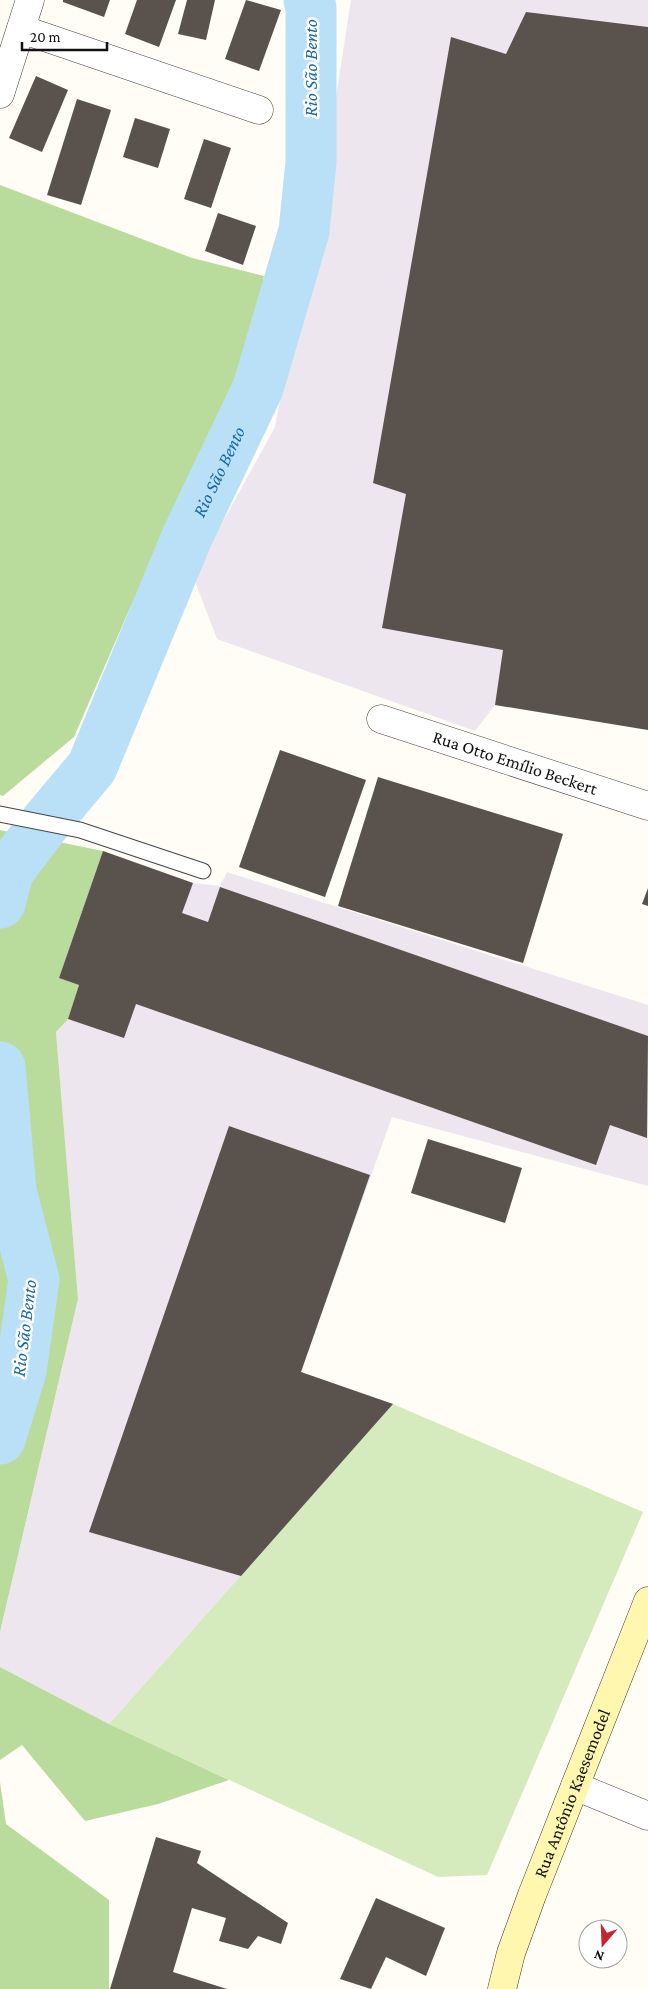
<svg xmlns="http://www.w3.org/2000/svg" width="648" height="1989" font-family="'Crimson Pro',serif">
<rect width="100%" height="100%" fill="#fffdf5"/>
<g fill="#eee6ef">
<path d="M 351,0 L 648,0 L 648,730 L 495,705 L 475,731 L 217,639 L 193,576 L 275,427 L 333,116 Z"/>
<path d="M 103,851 L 193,883 L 220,886 L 227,872 L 648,1005 L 648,1186 L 392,1117 L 301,1372 L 393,1404 L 109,1724 L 0,1667 L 0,1632 L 78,1299 L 56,1032 L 68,1018 L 59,978 Z"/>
</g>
<path fill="#d5ebbd" d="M 393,1404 L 643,1512 L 487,1875 L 438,1877 L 109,1724 Z"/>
<g fill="#b9dc9c">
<path d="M 0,185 L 192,258 L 264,276 L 252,342 L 188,499 L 130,608 L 74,737 L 3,796 L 0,795 Z"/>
<path d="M 0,830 L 103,851 L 59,978 L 79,985 L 68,1019 L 56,1032 L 78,1299 L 0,1632 Z"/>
<path d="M 0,1667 L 109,1724 L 229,1780 L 158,1804 L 85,1821 L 22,1745 L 0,1760 Z"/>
<path d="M 0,1782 L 6,1824 L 109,1900 L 109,1989 L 0,1989 Z"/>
</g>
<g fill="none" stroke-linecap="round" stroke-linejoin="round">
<g stroke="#b9e0f7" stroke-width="51">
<path id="s1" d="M 0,903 L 8,872 L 45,823 L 92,767 L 187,537 L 258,388 L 304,231 L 311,162 L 311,8 L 309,0"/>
<path d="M 0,1067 L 11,1191 L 34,1280 L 21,1371 L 0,1439"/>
</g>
</g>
<g fill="#5a524d">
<path d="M 63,0 L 110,0 L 104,17 L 63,2 Z"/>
<path d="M 137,0 L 176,0 L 159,47 L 125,34 Z"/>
<path d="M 187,0 L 215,0 L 206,40 L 178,34 Z"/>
<path d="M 246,0 L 281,10 L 259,71 L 225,59 Z"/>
<path d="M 526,12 L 648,27 L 648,730 L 495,705 L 503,650 L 382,628 L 406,494 L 373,483 L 451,37 L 506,54 Z"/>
<path d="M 36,76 L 68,90 L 42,152 L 9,138 Z"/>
<path d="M 77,99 L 111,110 L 81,205 L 47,195 Z"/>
<path d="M 135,118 L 170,129 L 158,168 L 123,157 Z"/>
<path d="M 204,139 L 231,148 L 211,208 L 184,199 Z"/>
<path d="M 218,213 L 256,226 L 243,265 L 205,251 Z"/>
<path d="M 280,750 L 366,780 L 325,897 L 239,867 Z"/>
<path d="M 378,777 L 563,834 L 523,963 L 338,906 Z"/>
<path d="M 103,851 L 193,883 L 182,913 L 208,922 L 220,887 L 648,1036 L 647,1138 L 610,1125 L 596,1165 L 136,1004 L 124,1038 L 68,1019 L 79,985 L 59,978 Z"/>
<path d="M 648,888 L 648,906 L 642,904 Z"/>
<path d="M 229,1126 L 370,1175 L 301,1372 L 393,1404 L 241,1576 L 89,1532 Z"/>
<path d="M 428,1139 L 522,1168 L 505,1223 L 411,1193 Z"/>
<path d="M 156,1837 L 201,1851 L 197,1863 L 288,1923 L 281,1944 L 258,1936 L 248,1949 L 219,1941 L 226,1918 L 192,1908 L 173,1972 L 227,1989 L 110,1989 Z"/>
<path d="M 376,1898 L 445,1928 L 426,1976 L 386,1957 L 371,1989 L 340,1979 Z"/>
</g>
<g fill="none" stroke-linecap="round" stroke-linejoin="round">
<g stroke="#444" stroke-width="17">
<path id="service" d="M 0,814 L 80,830 L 203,871"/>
</g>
<g stroke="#444" stroke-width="29">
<g id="minor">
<path d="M 21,29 L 259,110"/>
<path id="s2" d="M 381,719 L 648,806"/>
<path d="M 575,1786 L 648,1816"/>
</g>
</g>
<g stroke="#444" stroke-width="29">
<path id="tertiary" d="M 0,94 L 30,0"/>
</g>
<g stroke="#333" stroke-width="29">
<g id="secondary">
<path id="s3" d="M 502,1989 L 511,1953 L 532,1895 L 648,1601"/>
</g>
</g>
<use href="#service" stroke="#fff" stroke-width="15"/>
<use href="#minor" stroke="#fff" stroke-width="28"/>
<use href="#tertiary" stroke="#fff" stroke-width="28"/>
<use href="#secondary" stroke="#fff6b0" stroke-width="28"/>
</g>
<g text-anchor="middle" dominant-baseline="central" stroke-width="5" stroke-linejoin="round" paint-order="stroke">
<g font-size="18" fill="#111" stroke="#fff">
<text stroke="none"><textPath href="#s2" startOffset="141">Rua Otto Emílio Beckert</textPath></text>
<text stroke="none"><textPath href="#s3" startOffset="208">Rua Antônio Kaesemodel</textPath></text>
</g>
<g font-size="19" font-style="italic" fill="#1768a6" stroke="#fff">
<text transform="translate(310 68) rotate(-90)">Rio São Bento</text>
<text stroke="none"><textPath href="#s1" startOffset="488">Rio São Bento</textPath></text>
<text transform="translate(24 1328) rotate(-83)">Rio São Bento</text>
</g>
</g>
<g transform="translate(603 1944) rotate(199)"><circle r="24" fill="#ffffff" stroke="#a0a0a0"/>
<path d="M0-4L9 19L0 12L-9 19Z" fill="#c4262e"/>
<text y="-8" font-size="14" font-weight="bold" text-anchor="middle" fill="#111111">N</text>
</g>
<path d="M22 42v8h85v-8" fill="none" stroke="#111111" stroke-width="2.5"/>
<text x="30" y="42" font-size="15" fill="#111111" stroke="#ffffff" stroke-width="4" paint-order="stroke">20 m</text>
</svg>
